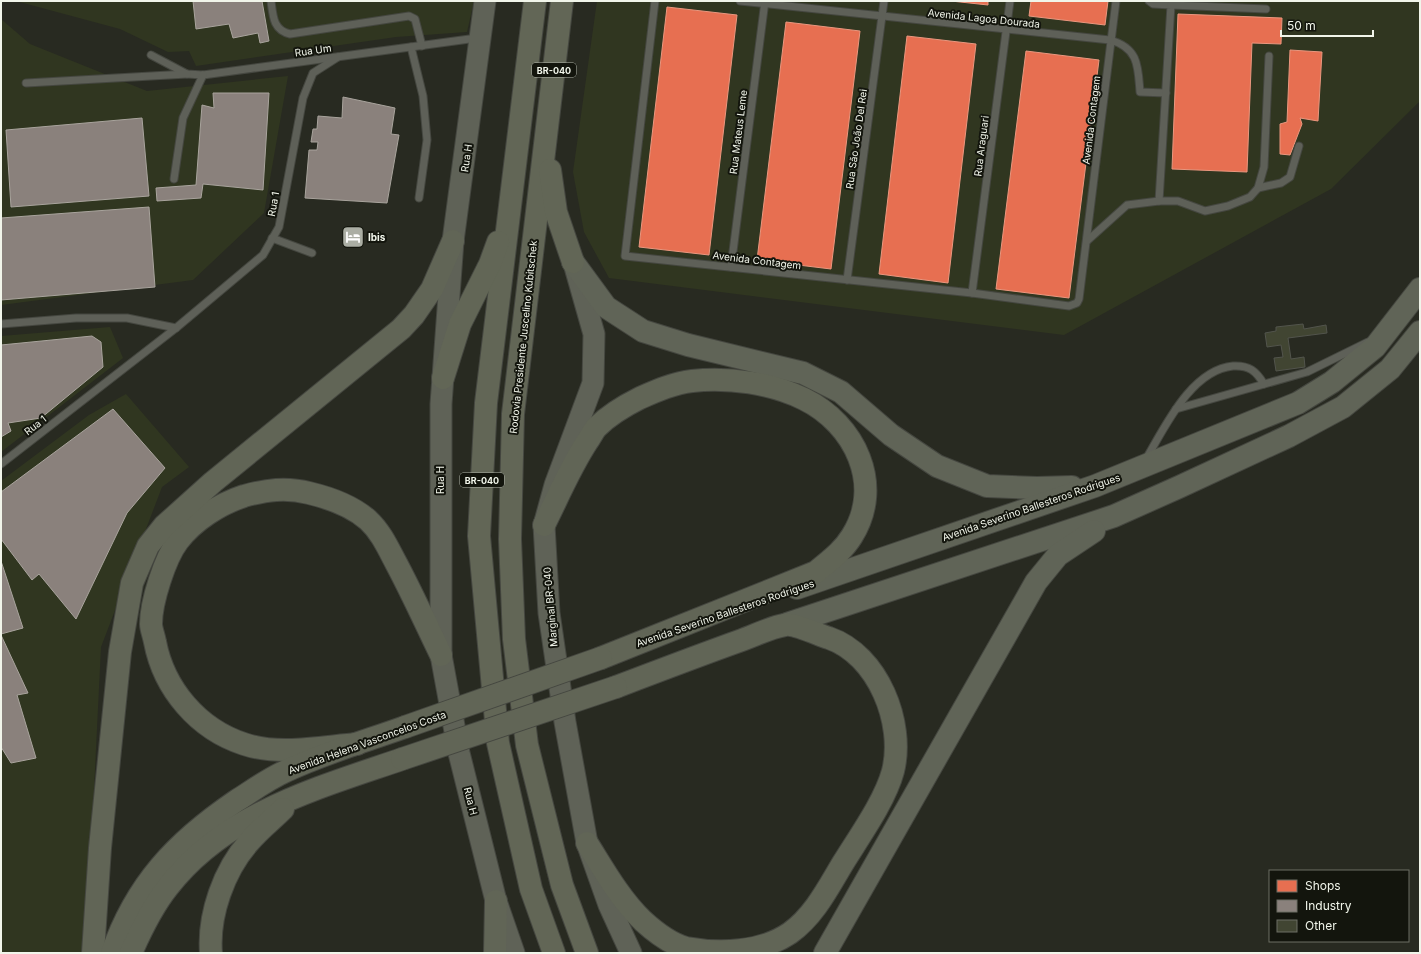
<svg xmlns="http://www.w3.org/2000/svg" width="1421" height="954" font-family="Inter,sans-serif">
<rect width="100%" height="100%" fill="#282a21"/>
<g fill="#303620">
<path d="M 16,1 L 474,1 L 467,32 L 396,37 L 196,66 L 189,51 L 168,52 L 120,29 Z"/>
<path d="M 597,1 L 1420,1 L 1420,101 L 1331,189 L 1064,335 L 609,278 L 584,232 L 573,172 Z"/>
<path d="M 1,19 L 30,44 L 147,91 L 288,76 L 264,213 L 193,280 L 1,305 Z"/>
<path d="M 110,327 L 123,358 L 1,452 L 1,336 Z"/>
<path d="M 126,394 L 189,467 L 162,487 L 101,647 L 86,953 L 1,953 L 1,481 L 89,415 Z"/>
</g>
<g fill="#e76f51" stroke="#ea977f">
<path d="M 951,1 L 988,1 L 988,5 Z"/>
<path d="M 1031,1 L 1108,1 L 1105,25 L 1029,16 Z"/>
<path d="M 667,7 L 737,15 L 709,255 L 639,247 Z"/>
<path d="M 1178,14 L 1282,18 L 1281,44 L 1252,43 L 1247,172 L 1172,169 Z"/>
<path d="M 786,22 L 860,31 L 831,269 L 757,260 Z"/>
<path d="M 907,36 L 976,44 L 948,283 L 879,274 Z"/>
<path d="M 1290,50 L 1322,52 L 1318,121 L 1300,118 L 1302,124 L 1290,155 L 1280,154 L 1280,124 L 1287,122 Z"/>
<path d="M 1026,51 L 1099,60 L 1069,298 L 996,289 Z"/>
</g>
<g fill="#8a817c" stroke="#a9a49d">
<path d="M 193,1 L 262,1 L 269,41 L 260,43 L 258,33 L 233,38 L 229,24 L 196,29 Z"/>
<path d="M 213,93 L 269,93 L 263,190 L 203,184 L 201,198 L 157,201 L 156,188 L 196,185 L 202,105 L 214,108 Z"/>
<path d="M 343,97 L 395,108 L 391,134 L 399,135 L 387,203 L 305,198 L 309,150 L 317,150 L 318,142 L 311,142 L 313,129 L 317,129 L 318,116 L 342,118 Z"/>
<path d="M 142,118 L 149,196 L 11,207 L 6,130 Z"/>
<path d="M 149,207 L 155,287 L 1,300 L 1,218 Z"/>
<path d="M 92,336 L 101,342 L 103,367 L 41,418 L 8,423 L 11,431 L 1,437 L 1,345 Z"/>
<path d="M 113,409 L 165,468 L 127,513 L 76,619 L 39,574 L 32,580 L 1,539 L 1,492 Z"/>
<path d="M 1,561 L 23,628 L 1,634 Z"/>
<path d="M 1,635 L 28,693 L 17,695 L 36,758 L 11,763 L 1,747 Z"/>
</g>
<path fill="#414532" stroke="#52544c" d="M 1303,324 L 1304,329 L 1326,325 L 1327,333 L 1288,338 L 1291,359 L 1304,357 L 1305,367 L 1276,371 L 1274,358 L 1283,357 L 1281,345 L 1267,347 L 1265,333 L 1276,331 L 1276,327 Z"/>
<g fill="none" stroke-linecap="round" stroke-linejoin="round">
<g stroke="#454740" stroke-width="9">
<g id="service">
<path d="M 271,1 C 273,16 273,30 290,34 L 409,16 L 415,19 L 422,46"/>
<path d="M 655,1 L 625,256 L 972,293 L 1069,306 L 1077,303 L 1079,299 L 1116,1"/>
<path d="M 740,1 L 1110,40 C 1139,48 1138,67 1140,92 L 1166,93"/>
<path d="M 1149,1 L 1153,4 L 1171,5 L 1159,201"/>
<path d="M 1171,5 L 1266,9"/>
<path d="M 411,47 L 423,96 L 427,140 L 419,198"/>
<path d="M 151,55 L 187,74 L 203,75 L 477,38"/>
<path d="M 26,83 L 187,74"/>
<path d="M 174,179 L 183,118 L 203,75"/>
<path d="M 1258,188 L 1281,183 L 1290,177 L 1299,146"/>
<path d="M 272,238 L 312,253"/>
<path d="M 1087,241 L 1127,205 L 1159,201 L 1178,201 L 1205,211 L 1228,206 L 1250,197 L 1258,188 L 1264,167 L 1269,56"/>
<path d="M 731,267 L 765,1"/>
<path d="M 847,280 L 884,1"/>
<path d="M 972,293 L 1010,1"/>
<path d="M 1,324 L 76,318 L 127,318 L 176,328"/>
<path d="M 1176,409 L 1307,372 L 1368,342"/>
<path d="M 1146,459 C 1165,427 1191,370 1233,366 C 1249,365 1256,371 1264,384"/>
<path d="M 1,464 L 176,328 L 263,255 L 279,227 L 303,98 L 313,73 L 338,57"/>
</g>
</g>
<g stroke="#454740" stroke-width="23">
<g id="secondary">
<path d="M 485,1 L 453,241 L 441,404 L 441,655 L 459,753 L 496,901 L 514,953"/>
<path d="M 575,267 L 594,334 L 593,383 L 555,485 L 544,525 L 549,613 L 565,722 L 587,843 L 609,905 L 631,953"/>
</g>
</g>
<g stroke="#454740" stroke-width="24">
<g id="primary">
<path d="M 573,262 L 606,307 L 643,331 L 688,345 L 803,373 L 841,392 L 891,435 L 937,466 L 987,486 L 1037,488 L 1072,487"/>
<path d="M 797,588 L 1095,486 L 1298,403 L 1332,382 L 1375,347 L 1420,289"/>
<path d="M 787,624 L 1114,516 L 1179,487 L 1289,436 L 1343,407 L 1390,369 L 1420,332"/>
<path d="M 825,953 L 1036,582 L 1058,555 L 1094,531"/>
</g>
</g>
<g stroke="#454740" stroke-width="24">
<g id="trunk">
<path d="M 544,525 C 558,497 570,468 587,442 C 591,437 593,431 597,427 C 609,415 626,405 640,398 C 656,391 674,383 692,381 C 729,377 771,383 804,399 C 855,424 884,485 852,536 C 843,551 829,561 816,572 L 601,658"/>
<path d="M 357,744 C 321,747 279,756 244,744 C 198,729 164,689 155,642 C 154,636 151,629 151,624 C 151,602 165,558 178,541 C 194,520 220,504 244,496 C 266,490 286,487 309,493 C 330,498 351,505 368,520 C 381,532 388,548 396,563 C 412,593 426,624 441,655"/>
<path d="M 587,843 C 604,870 620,899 643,921 C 654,931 671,944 686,948 C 719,954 761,953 790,933 C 814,916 828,888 843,863 C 859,837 885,801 893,771 C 905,723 878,655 829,638 C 819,635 794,623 785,625 C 771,627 756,635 742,640 C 700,655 658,671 616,687"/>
<path d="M 93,953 L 100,848 L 120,652 L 132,583 L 148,546 L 164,526 L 213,482 L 401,329 L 414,315 L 432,289 L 453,241"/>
<path d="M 112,953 C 136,884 176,842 236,801 C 252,791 268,779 286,771 C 324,753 366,741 405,727"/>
<path d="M 131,953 C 141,930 152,907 168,887 C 225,813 318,788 402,759"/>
<path d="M 211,953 C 208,915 224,870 249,842 C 259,830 272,820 283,809"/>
<path d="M 495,953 L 496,901"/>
</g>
</g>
<g stroke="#454740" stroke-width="24">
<g id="motorway">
<path d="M 535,1 L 486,403 L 479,536 L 498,743 L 531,889 L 554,953"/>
<path d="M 562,1 L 513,414 L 510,539 L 514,639 L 527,745 L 562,885 L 587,953"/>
<path d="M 550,170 L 556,212 L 573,262"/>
<path d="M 443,378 L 460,324 L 490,264 L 498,242"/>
</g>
</g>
<use href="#service" stroke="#5e6058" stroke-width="7"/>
<use href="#secondary" stroke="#5f6257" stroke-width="21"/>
<use href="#primary" stroke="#606457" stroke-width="22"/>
<use href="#trunk" stroke="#616556" stroke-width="22"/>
<use href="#motorway" stroke="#626656" stroke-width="22"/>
<g stroke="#454740" stroke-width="24" stroke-linecap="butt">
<g id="trunk-bridge">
<path d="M 405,727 L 601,658"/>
<path d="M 402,759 L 616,687"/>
</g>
</g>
<use href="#trunk-bridge" stroke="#616556" stroke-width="22"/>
</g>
<defs>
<g id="hotel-square" transform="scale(1.15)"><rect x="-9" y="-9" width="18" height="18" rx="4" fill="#abaea4" stroke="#13150d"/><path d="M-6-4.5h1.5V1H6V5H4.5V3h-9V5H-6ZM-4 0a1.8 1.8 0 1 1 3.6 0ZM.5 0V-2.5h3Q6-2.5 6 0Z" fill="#fff"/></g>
</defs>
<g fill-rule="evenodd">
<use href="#hotel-square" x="353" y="237"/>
</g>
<g text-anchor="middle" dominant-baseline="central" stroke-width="4" stroke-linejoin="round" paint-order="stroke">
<g fill="#13150d" stroke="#aeb2a8" stroke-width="1">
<rect x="532" y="63" width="44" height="14" rx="3"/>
<rect x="460" y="473" width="44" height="14" rx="3"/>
</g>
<g font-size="9" font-weight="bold" fill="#f1f5ea">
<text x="554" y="70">BR-040</text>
<text x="482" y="480">BR-040</text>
</g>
<g font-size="10" fill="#f1f5ea" stroke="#13150d">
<text transform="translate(984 18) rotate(6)">Avenida Lagoa Dourada</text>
<text transform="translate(313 50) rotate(-8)">Rua Um</text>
<text transform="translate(1091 120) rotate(-83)">Avenida Contagem</text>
<text transform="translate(738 132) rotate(-83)">Rua Mateus Leme</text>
<text transform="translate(856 139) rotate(-82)">Rua São João Del Rei</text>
<text transform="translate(981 146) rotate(-83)">Rua Araguari</text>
<text transform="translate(466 158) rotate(-82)">Rua H</text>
<text transform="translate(273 204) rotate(-80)">Rua 1</text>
<text transform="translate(757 260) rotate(7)">Avenida Contagem</text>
<text transform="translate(523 337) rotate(-84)">Rodovia Presidente Juscelino Kubitschek</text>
<text transform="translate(35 425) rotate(-38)">Rua 1</text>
<text transform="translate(440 480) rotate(-90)">Rua H</text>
<text transform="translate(1031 507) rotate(-19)">Avenida Severino Ballesteros Rodrigues</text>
<text transform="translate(550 607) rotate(-95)">Marginal BR-040</text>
<text transform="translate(725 613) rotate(-19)">Avenida Severino Ballesteros Rodrigues</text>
<text transform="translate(367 742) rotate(-20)">Avenida Helena Vasconcelos Costa</text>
<text transform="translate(471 801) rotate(76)">Rua H</text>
</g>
<g font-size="10" font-weight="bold" fill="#f1f5ea" stroke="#13150d" text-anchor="start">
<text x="368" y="237">Ibis</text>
</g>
</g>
<rect width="1421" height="954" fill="none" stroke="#f1f5ea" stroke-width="4"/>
<rect x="1269" y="870" width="140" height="72" fill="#13150d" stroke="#6c6f65"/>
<rect x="1277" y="880" width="20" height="12" fill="#e76f51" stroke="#6c6f65"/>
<text x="1305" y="890" font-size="12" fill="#f1f5ea">Shops</text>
<rect x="1277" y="900" width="20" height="12" fill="#8a817c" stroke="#6c6f65"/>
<text x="1305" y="910" font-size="12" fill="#f1f5ea">Industry</text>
<rect x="1277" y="920" width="20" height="12" fill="#414532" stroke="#6c6f65"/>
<text x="1305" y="930" font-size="12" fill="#f1f5ea">Other</text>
<path d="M1281 30v6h92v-6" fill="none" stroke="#f1f5ea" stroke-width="2"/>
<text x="1287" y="30" font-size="12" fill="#f1f5ea" stroke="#13150d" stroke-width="3" paint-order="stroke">50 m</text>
</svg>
